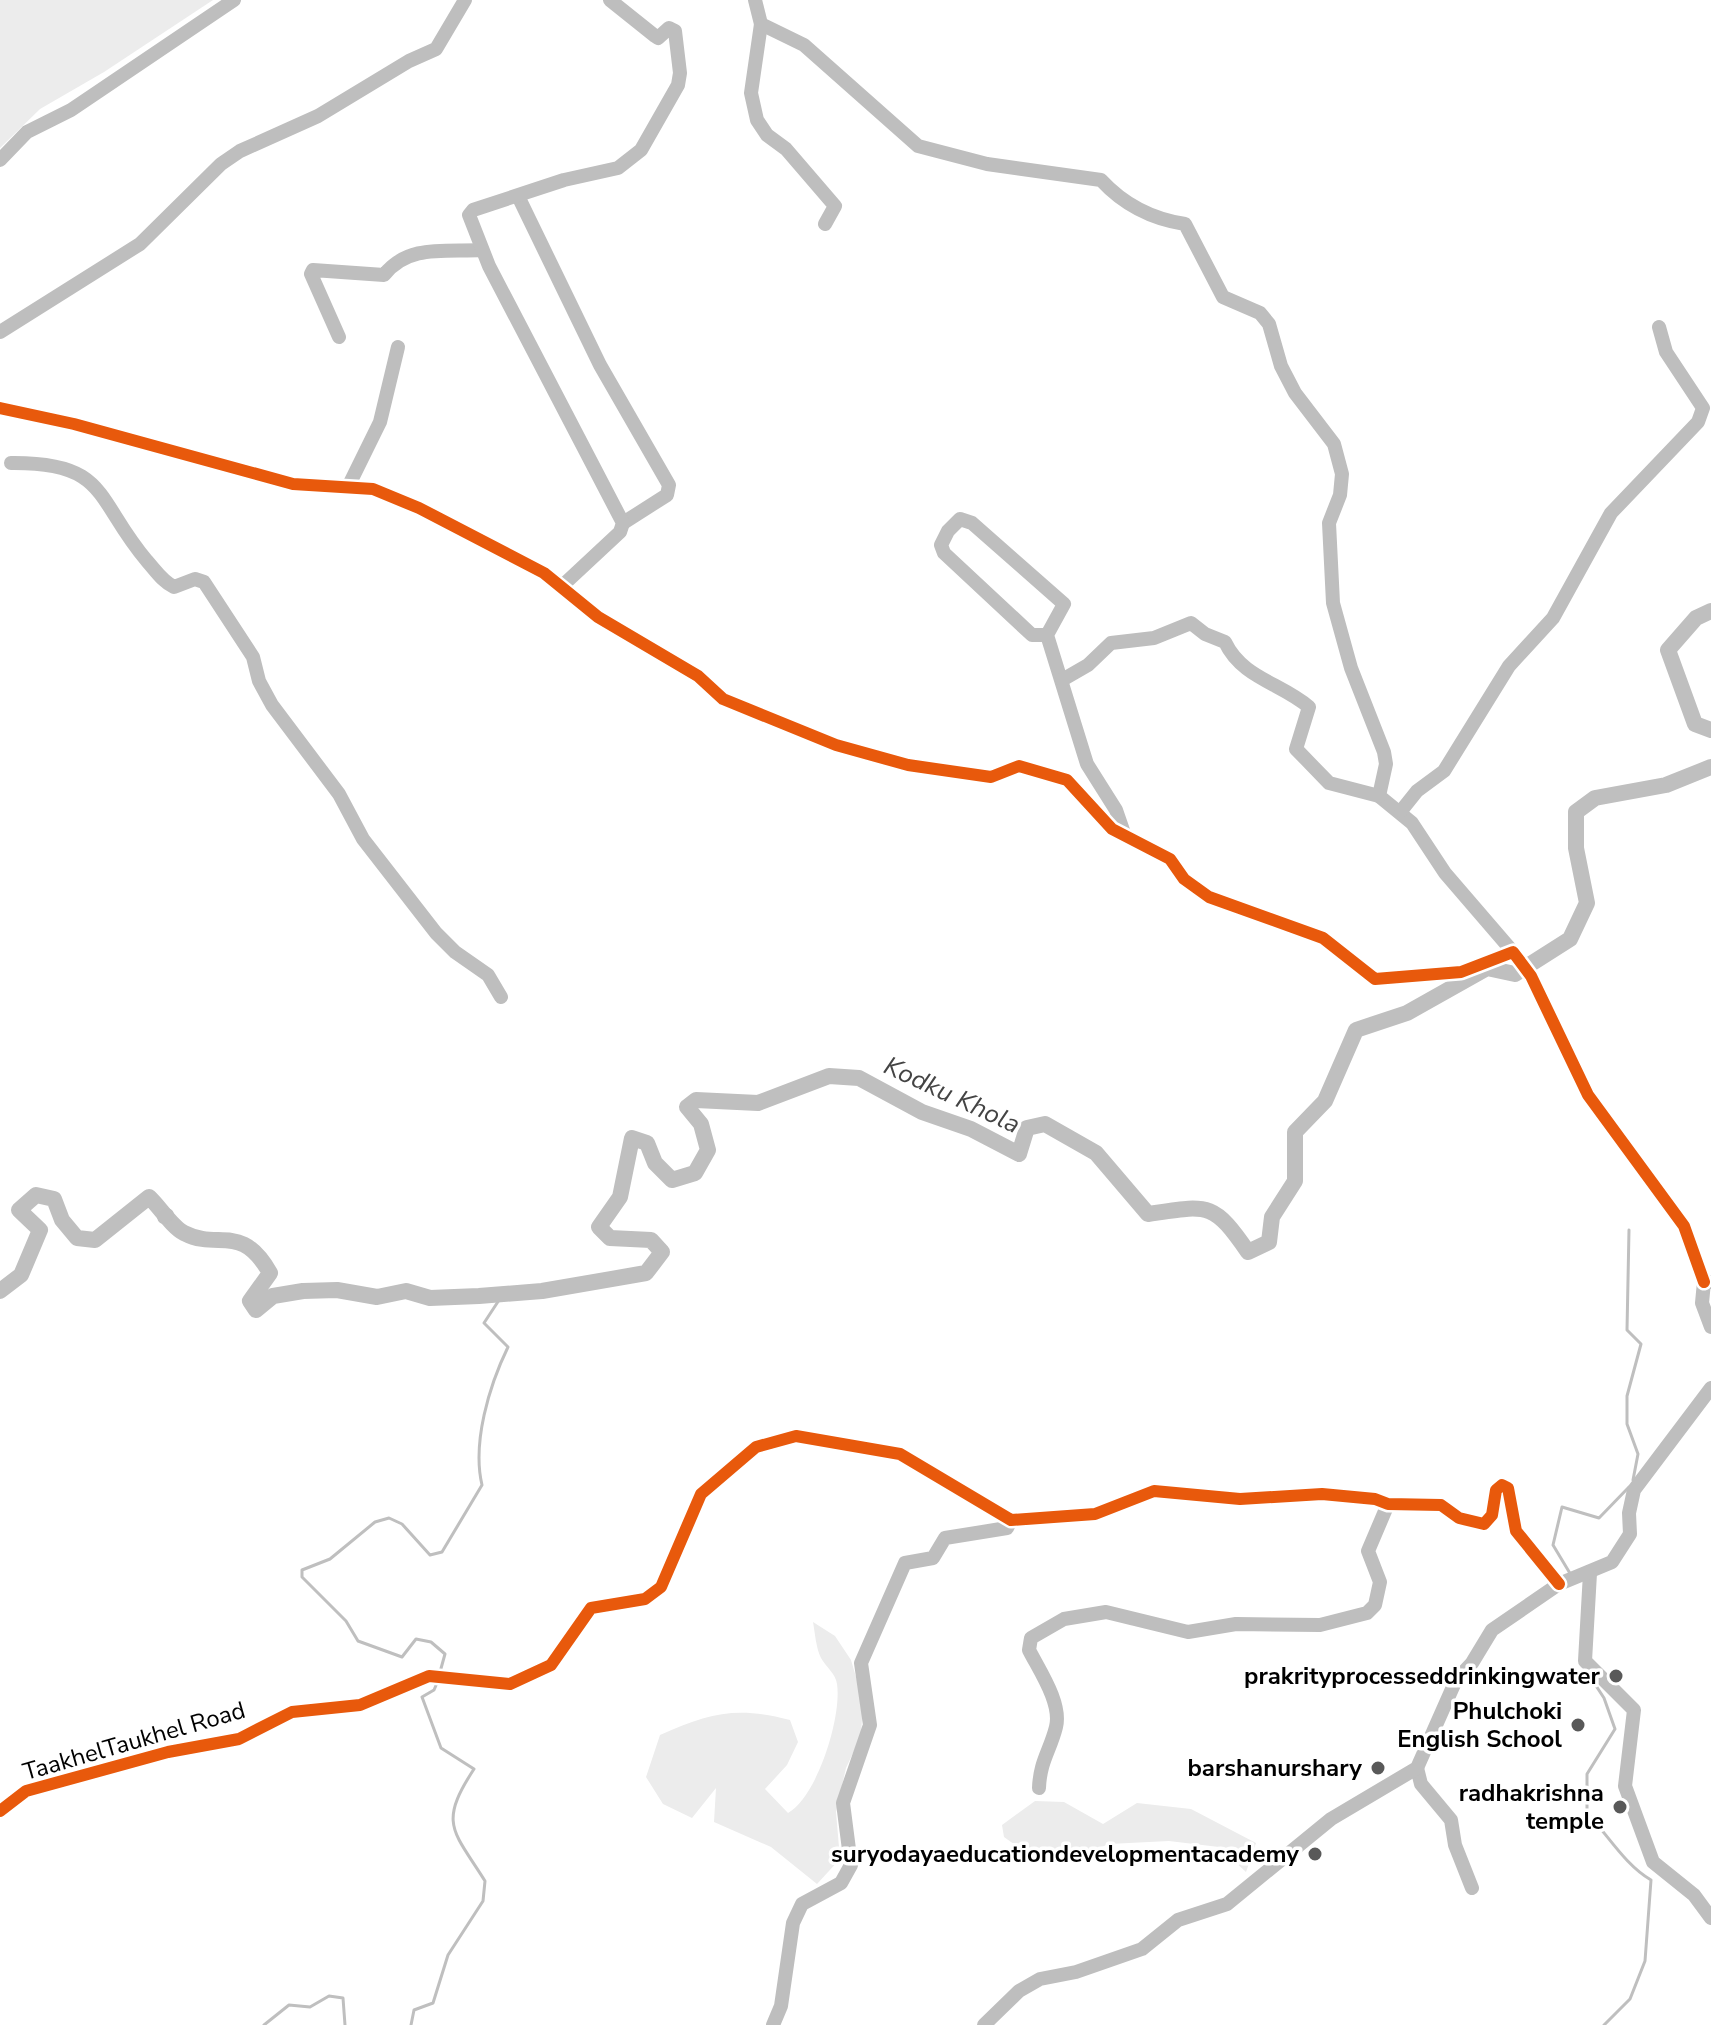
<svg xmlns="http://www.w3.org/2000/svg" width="1711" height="2025" font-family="'Nunito Sans',sans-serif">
<rect width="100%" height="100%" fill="#fff"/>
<g fill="#ececec">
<path d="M 0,0 L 213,0 L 104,72 L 40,109 L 0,148 Z"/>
<path d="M 813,1622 L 835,1636 L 851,1660 L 863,1701 L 861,1736 L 846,1768 L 836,1812 L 840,1859 L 817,1884 L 771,1847 L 714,1822 L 716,1788 L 692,1818 L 663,1804 L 646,1777 L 660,1735 C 709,1713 737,1706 790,1720 L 798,1742 L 787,1765 L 765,1789 L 788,1813 C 817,1797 842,1717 837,1684 C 836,1674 826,1667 821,1658 C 816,1648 815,1633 813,1622 Z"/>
<path d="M 1035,1801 L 1064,1802 L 1103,1824 L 1137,1803 L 1191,1809 L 1256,1843 L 1246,1872 L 1219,1847 L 1169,1841 L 1109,1844 L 1055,1865 L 1028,1854 L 1004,1837 L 1002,1825 Z"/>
</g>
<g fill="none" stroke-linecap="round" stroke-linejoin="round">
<g stroke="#bfbfbf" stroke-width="3">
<path d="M 1629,1230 L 1627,1330 L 1641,1344 L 1627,1396 L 1627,1424 L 1638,1454 L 1633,1480"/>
<path d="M 1571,1575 L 1553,1545 L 1562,1507 L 1599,1518 L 1629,1487"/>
<path d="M 440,1672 L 445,1654 L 431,1642 L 416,1639 L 402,1657 L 358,1641 L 346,1621 L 302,1577 L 302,1570 L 330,1559 L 375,1522 L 389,1518 L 402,1524 L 430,1555 L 442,1552 L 482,1485 C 472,1443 489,1386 508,1347 L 484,1323 L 503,1294"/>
<path d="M 1587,1672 L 1604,1698 L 1615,1729 L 1587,1774 L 1587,1813 C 1608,1835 1625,1865 1651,1880 L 1645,1961 L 1630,1999 L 1604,2025"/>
<path d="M 264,2025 L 289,2005 L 310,2007 L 329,1996 L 343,1998 L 345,2025"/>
<path d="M 411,2025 L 414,2010 L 433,2003 L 448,1955 L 483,1901 L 485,1881 C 453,1830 438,1824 474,1769 L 441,1748 L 422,1697 L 434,1690 L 437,1683"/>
</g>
<g stroke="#bfbfbf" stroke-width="16">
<path d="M 1711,611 L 1696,618 L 1668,650 L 1695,724 L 1711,730"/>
<path d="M 0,1291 L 21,1275 L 40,1230 L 19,1210 L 36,1195 L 54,1199 L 62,1220 L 77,1238 L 95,1240 L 149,1197 C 159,1206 172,1227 184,1233 C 219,1251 241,1222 270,1273 L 250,1301 L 256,1310 L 273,1296 L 303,1291 L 337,1290 L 377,1297 L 406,1291 L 430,1298 L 479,1296 L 542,1291 L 646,1273 L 662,1252 L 651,1240 L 610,1238 L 599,1227 L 620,1197 L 632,1138 L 647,1143 L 655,1163 L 672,1180 L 695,1173 L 708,1150 L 701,1124 L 687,1107 L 696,1100 L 758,1103 L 829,1076 L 859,1078 L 922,1112 L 971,1129 L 1019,1154 L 1027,1128 L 1045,1124 L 1096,1153 L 1148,1214 C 1208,1205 1213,1201 1248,1252 L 1269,1242 L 1272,1217 L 1295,1181 L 1295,1132 L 1325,1101 L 1356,1030 L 1407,1013 L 1487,968 L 1515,974 L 1570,939 L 1587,903 L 1576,848 L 1576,812 L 1595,798 L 1666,785 L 1711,767"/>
</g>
<g stroke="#bebebe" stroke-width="14">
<path d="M 755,0 L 761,24 L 804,45 L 918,146 L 987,164 L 1101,180 C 1124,205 1152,219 1185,224 L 1223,297 L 1260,313 L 1269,324 L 1281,366 L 1295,393 L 1334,444 L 1342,474 L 1340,495 L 1329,523 L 1333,603 L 1351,668 L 1384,752 L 1386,764 L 1379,796 L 1412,823 L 1445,873 L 1513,952"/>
<path d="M 761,24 L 751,93 L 757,120 L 767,135 L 786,149 L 835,206 L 825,224"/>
<path d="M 0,160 L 27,132 L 71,110 L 234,0"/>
<path d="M 518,196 L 600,365 L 669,485 L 667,495 L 623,523"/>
<path d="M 0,332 L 140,244 L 221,164 L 240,151 L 318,116 L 409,61 L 436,49 L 465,0"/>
<path d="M 339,337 L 311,274 L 313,270 L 384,275 C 408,244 446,252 482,250"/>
<path d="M 0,408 L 74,424 L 293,484 L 373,489 L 419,508 L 544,573 L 598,617 L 698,676 L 723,699 L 836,745 L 908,765 L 991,777 L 1019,766 L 1067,780 L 1112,829 L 1170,859 L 1184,879 L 1209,897 L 1323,938 L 1375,979 L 1461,972 L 1513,952 L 1531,976 L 1588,1095 L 1684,1226 L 1704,1282"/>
<path d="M 11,463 C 109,462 95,500 147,561 C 156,571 162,581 174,587 L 195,579 L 204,582 L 253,657 L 259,681 L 272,705 L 339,794 L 363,839 L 436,933 L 455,952 L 488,975 L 501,997"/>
<path d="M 348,487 L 380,422 L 398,347"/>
<path d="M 561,587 L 620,532 L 623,523 L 489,266 L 469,215 L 473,210 L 564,180 L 618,168 L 641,150 L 678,85 L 680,73 L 675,31 L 669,28 L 658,38 L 655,36 L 610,0"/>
<path d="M 1047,635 L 1032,635 L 944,553 L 941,545 L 948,531 L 960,519 L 972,523 L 1064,604 L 1047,635 L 1087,764 L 1116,810 L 1125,836"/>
<path d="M 1062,680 L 1088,665 L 1111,643 L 1154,638 L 1191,623 L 1205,634 L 1225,642 C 1242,678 1281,683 1309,707 L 1296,749 L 1329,783 L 1379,796"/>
<path d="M 1401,811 L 1417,791 L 1444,771 L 1509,666 L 1553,618 L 1611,513 L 1698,422 L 1703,408 L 1666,352 L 1659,327"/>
<path d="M 164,1217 L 167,1215"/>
<path d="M 1711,1282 L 1704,1282 L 1702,1303 L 1711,1327"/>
<path d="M 1590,1573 L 1585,1661 L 1634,1710 L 1625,1786 L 1653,1862 L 1694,1895 L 1711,1918"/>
<path d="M 1417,1768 L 1421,1784 L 1451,1820 L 1455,1845 L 1472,1888"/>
<path d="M 1039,1788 C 1040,1761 1050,1751 1056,1727 C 1062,1703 1039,1670 1029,1650 L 1031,1638 L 1064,1619 L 1106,1612 L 1188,1632 L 1236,1624 L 1320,1625 L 1367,1613 L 1375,1605 L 1380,1582 L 1368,1551 L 1388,1504"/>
<path d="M 0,1811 L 26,1791 L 168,1752 L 239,1739 L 292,1712 L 360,1705 L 429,1676 L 510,1684 L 551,1665 L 591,1608 L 645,1599 L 661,1587 L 701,1494 L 756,1447 L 796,1436 L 900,1454 L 1011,1520 L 1095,1514 L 1154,1491 L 1240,1499 L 1322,1494 L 1375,1499 L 1388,1504 L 1441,1505 L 1459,1518 L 1484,1524 L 1492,1515 L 1496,1490 L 1502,1485 L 1508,1488 L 1516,1531 L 1559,1584"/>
<path d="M 773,2025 L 781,2006 L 793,1923 L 802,1904 L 841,1883 L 851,1865 L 843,1803 L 870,1725 L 861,1663 L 905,1563 L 933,1558 L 945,1538 L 1007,1528 L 1011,1520"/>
<path d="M 984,2025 L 1019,1991 L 1040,1979 L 1076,1972 L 1142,1949 L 1178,1920 L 1227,1904 L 1331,1819 L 1417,1768 L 1456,1680 L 1472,1663 L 1492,1630 L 1559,1584 L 1612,1562 L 1630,1534 L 1629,1513 L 1634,1490 L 1711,1388"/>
</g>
<g stroke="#fff" stroke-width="17">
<g id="cycleway">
<path d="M 0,408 L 74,424 L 293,484 L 373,489 L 419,508 L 544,573 L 598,617 L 698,676 L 723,699 L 836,745 L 908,765 L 991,777 L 1019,766 L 1067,780 L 1112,829 L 1170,859 L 1184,879 L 1209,897 L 1323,938 L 1375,979 L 1461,972 L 1513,952 L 1531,976 L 1588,1095 L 1684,1226 L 1704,1282"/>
<path d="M 0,1811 L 26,1791 L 168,1752 L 239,1739 L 292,1712 L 360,1705 L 429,1676 L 510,1684 L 551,1665 L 591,1608 L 645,1599 L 661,1587 L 701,1494 L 756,1447 L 796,1436 L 900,1454 L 1011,1520 L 1095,1514 L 1154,1491 L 1240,1499 L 1322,1494 L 1375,1499 L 1388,1504 L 1441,1505 L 1459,1518 L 1484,1524 L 1492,1515 L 1496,1490 L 1502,1485 L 1508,1488 L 1516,1531 L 1559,1584"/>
</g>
</g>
<use href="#cycleway" stroke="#e8590c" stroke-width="12"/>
</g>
<g fill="#595959" stroke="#fff" stroke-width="3">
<circle cx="1616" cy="1676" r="8"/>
<circle cx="1578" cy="1725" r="8"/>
<circle cx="1378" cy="1768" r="8"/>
<circle cx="1620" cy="1807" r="8"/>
<circle cx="1315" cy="1854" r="8"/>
</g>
<g text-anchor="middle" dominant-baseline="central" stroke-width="7" stroke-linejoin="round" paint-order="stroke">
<g font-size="24" font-weight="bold" fill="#000" stroke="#fff" text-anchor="end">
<text x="1600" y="1676">prakrityprocesseddrinkingwater</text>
<text x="1562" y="1711">Phulchoki<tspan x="1562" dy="28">English School</tspan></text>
<text x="1362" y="1768">barshanurshary</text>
<text x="1604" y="1793">radhakrishna<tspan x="1604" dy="28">temple</tspan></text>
<text x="1299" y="1854">suryodayaeducationdevelopmentacademy</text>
</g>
<g font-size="24" fill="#000" stroke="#fff">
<text transform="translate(134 1741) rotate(-16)">TaakhelTaukhel Road</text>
</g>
<g font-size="26" font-style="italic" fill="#444" stroke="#fff">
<text transform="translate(952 1095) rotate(25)">Kodku Khola</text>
</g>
</g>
</svg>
